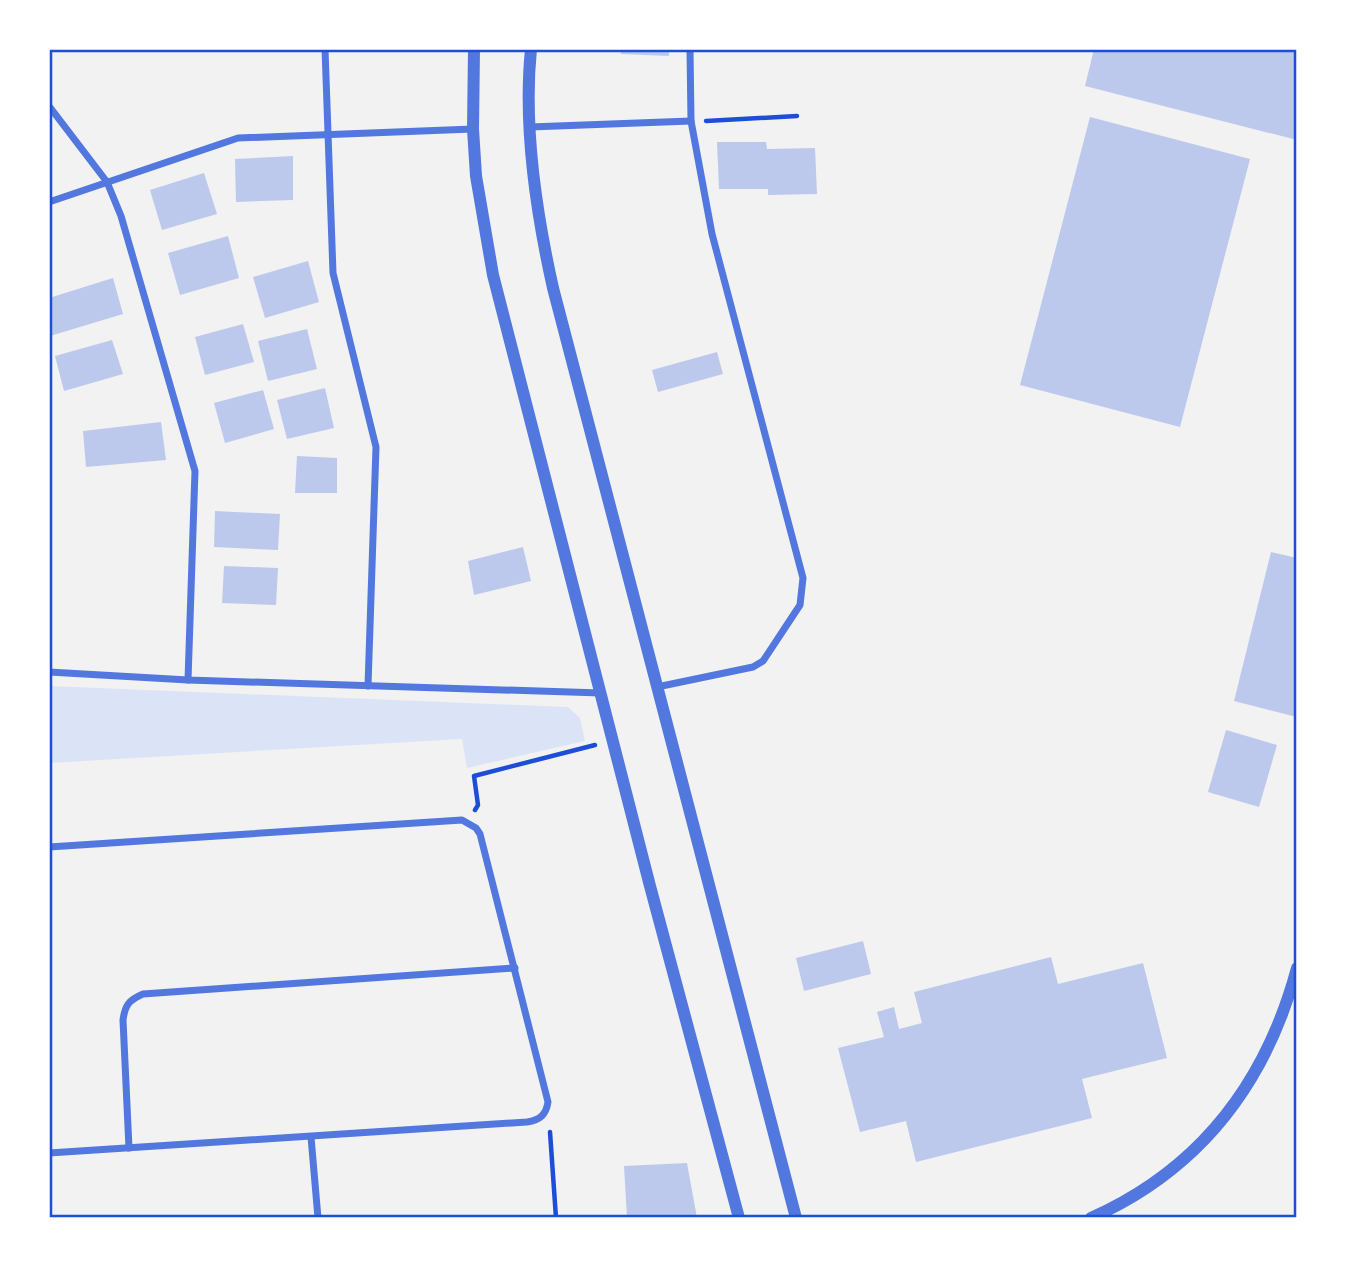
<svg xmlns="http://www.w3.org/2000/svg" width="1346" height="1267" font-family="Barlow,sans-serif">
<rect width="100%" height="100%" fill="#f2f2f2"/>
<path fill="#dbe4f7" d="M 49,686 L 568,707 L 580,718 L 585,741 L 467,768 L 462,739 L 49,763 Z"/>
<g fill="#bdc9ec">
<path d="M 621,49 L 669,49 L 669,56 L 621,54 Z"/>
<path d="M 1094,49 L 1297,49 L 1297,140 L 1085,86 Z"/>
<path d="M 1090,117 L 1250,159 L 1180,427 L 1020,385 Z"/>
<path d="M 717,142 L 766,142 L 767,149 L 815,148 L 817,194 L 768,195 L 768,189 L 719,189 Z"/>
<path d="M 293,156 L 293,200 L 236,202 L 235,159 Z"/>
<path d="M 204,173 L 217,214 L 162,230 L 150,190 Z"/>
<path d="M 228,236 L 239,278 L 180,295 L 168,253 Z"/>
<path d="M 308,261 L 319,302 L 265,318 L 253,277 Z"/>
<path d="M 113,278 L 123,314 L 50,336 L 49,298 Z"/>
<path d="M 243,324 L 254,362 L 205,375 L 195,337 Z"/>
<path d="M 307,329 L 317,369 L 268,381 L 258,341 Z"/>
<path d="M 112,340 L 123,374 L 64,391 L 55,356 Z"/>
<path d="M 717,352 L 723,374 L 658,392 L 652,370 Z"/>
<path d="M 325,388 L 334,428 L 287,439 L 277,400 Z"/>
<path d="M 263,390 L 274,429 L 225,443 L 214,403 Z"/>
<path d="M 161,422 L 166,460 L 86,467 L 83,431 Z"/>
<path d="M 297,456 L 337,458 L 337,493 L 295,493 Z"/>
<path d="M 215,511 L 280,514 L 278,550 L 214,547 Z"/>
<path d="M 523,547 L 531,581 L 474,595 L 468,561 Z"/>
<path d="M 1271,552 L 1297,558 L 1297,717 L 1234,701 Z"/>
<path d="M 224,566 L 278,568 L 276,605 L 222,603 Z"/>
<path d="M 1226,730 L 1277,745 L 1259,807 L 1208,792 Z"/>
<path d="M 863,941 L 871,974 L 804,991 L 796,958 Z"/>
<path d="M 1051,957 L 1058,984 L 1143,963 L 1167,1058 L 1082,1079 L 1092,1118 L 916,1162 L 906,1121 L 860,1132 L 838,1048 L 884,1037 L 877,1012 L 894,1007 L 899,1029 L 922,1023 L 914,992 Z"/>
<path d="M 687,1163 L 697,1218 L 627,1218 L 624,1166 Z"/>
</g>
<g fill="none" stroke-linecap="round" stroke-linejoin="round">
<g stroke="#1d4ed8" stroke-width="4.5">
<path d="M 706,121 L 797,116"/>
<path d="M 475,810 L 478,805 L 474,776 L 595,745"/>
<path d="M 550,1132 L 556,1218"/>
</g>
<g stroke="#5277de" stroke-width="7">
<path d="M 325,49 L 333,273 L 376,447 L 368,686"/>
<path d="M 49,106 L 107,182 L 121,216 L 195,471 L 188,680"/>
<path d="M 530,127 L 691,121"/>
<path d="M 49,202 L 238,138 L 473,129"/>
<path d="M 49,672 L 188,680 L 601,693"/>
<path d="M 657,687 L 753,667 L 763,661 L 800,605 L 803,578 L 712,234 L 691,121 L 690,49"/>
<path d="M 49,847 L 462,820 L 476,828 L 480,834 L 548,1102 C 546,1115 540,1120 527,1122 L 49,1153"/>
<path d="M 311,1137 L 318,1218"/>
<path d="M 129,1148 L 123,1020 C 125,1005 129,1000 143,994 L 515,968"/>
</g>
<g stroke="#5277de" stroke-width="12">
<path d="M 474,49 L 473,129 L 476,176 L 493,275 L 650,886 L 739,1218"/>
<path d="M 531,49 C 523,127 536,212 553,288 L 796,1218"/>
<path d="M 1091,1218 C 1201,1169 1266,1083 1297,968"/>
</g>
</g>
<rect width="1346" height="1267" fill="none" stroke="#ffffff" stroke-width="102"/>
<rect x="51" y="51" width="1244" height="1165" fill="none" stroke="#1d4ed8" stroke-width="2.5"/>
</svg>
